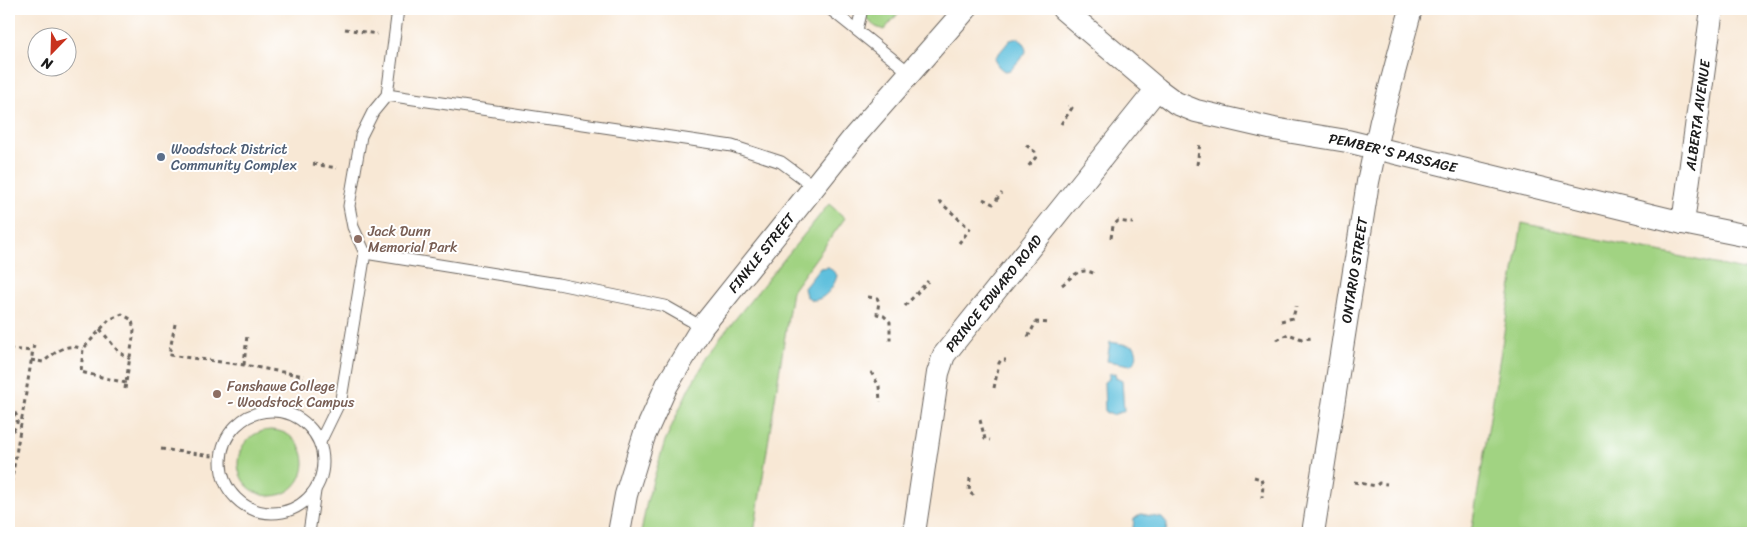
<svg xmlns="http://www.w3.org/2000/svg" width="1762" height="542" font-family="Sriracha,sans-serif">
<rect width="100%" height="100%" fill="#fff"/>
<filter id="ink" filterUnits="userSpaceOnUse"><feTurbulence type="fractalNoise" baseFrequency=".02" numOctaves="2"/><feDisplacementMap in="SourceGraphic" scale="10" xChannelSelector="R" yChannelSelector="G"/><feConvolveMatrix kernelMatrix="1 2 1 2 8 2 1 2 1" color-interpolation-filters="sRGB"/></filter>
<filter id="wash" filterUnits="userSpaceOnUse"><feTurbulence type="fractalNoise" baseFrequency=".0096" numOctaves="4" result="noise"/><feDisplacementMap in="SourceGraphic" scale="20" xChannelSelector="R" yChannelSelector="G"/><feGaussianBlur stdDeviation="1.12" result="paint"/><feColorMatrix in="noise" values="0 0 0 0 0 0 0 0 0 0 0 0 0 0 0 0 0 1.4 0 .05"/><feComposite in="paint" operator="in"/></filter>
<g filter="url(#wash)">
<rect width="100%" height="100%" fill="#f8e8d5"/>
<g fill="#a1d382" stroke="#5e784f">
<path d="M 855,9 L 902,9 L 884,30 L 876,27 Z"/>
<path d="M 829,204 L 845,218 L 792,291 L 754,533 L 641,533 L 647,501 L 665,441 L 689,388 L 719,339 Z"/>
<path d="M 1522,223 L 1753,272 L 1753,533 L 1471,533 Z"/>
<circle cx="271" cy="463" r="33"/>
</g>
<g fill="#5ec0dd" stroke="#3d6e7c">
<path d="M 1018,38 L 1025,44 L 1026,52 L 1011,70 L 1004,71 L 998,66 L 995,58 L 1010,40 Z"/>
<path d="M 829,267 L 837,275 C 835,286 824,301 812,300 L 806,296 L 804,288 L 820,268 Z"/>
<path d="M 1110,342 L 1134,346 C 1138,354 1138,358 1131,365 L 1107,361 Z"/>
<path d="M 1115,373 L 1116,378 L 1122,381 L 1124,411 L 1112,415 L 1105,412 L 1104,382 L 1109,379 L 1109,374 Z"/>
<path d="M 1141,514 L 1162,518 L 1167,524 L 1166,532 L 1137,533 L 1133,528 L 1134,519 Z"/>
</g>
</g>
<g filter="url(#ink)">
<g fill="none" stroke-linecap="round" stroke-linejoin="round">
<g stroke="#69635d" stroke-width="13">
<g id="service">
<path d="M 830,9 L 910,73"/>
<path d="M 857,30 L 862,9"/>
<path d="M 387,95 L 732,146 L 781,162 L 815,187"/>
<path d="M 365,253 L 558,284 L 665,306 L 702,327"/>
<circle cx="272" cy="462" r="51"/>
<path d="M 320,442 L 341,399 L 365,253 L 353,227 L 349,206 L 361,136 L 373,112 L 387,95 L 398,9"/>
<path d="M 309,533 L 315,491"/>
</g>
</g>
<g stroke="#69635d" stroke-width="24">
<g id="minor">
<path id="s1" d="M 1063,9 L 1157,89 L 1176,103 L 1196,111 L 1274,129 L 1347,141 L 1683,223 L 1753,237"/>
<path id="s2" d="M 1683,223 L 1712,9"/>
<path id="s3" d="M 619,533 L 626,495 L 644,436 L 667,385 L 702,327 L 854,137 L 966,9"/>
<path id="s4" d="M 914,533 L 938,373 L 944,355 L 1157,89"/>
<path id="s5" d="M 1313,533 L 1368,182 L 1381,121 L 1411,9"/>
</g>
</g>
<g stroke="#69635d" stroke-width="3" stroke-dasharray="4 4" stroke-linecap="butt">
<path d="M 345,29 L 377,34"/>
<path d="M 1061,124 L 1072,108 L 1068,105"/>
<path d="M 1026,145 L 1035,152 L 1036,157 L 1027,168"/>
<path d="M 313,164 L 337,168"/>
<path d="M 1197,165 L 1200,143"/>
<path d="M 983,199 L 993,204 L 1002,193"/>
<path d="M 939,201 L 970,229 L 959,243"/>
<path d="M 1111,238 L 1113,226 L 1118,221 L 1133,223"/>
<path d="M 1062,285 C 1073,276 1080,266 1095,274"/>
<path d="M 868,297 L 877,298 L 879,302 L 877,314 L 884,316 L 890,322 L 890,343"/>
<path d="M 905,306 L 928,281"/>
<path d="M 1281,321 L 1293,318 L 1296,306"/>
<path d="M 175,324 L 169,355 L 244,365 L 304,376"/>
<path d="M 100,329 L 118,351 L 130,359"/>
<path d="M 1028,337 L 1036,322 L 1049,323"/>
<path d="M 1277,340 L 1288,334 L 1302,339 L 1312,338"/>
<path d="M 9,349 L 33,351"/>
<path d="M 31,360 L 43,362 C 56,352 66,342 83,349"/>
<path d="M 244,365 L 247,335"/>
<path d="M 871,372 L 879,386 L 880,402"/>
<path d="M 994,388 L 999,363 L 1001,360 L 1006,360"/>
<path d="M 125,389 L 134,331 L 132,320 L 122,314 L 109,320 L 83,349 L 81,372 L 126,383"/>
<path d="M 9,407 C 20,414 20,426 9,434"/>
<path d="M 980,420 L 985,439 L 990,440"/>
<path d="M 161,449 L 220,457"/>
<path d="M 1254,477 L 1261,479 L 1263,485 L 1262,498"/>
<path d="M 970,478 L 969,492 L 977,498"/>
<path d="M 1354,482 L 1376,486 L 1379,483 L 1387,484"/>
<path d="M 10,491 L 34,344"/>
</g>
<use href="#service" stroke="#fff" stroke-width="11"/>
<use href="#minor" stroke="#fff" stroke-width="22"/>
</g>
</g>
<circle fill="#5c6f8a" stroke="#fff" stroke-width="2" cx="161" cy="157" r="5"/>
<g fill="#8d6e63" stroke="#fff" stroke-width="2">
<circle cx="358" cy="239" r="5"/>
<circle cx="217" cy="394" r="5"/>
</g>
<g text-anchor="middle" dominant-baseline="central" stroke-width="4" stroke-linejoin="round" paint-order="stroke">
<g font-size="14" fill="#1c1c1c" stroke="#fff">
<text stroke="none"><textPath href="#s2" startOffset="109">ALBERTA AVENUE</textPath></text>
<text stroke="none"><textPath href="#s1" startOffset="370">PEMBER'S PASSAGE</textPath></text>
<text stroke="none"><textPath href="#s3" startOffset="319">FINKLE STREET</textPath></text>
<text stroke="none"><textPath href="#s5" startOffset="266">ONTARIO STREET</textPath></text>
<text stroke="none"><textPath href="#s4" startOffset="260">PRINCE EDWARD ROAD</textPath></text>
</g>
<g font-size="14" fill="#4e5e75" stroke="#fff" text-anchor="start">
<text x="171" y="149">Woodstock District<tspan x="171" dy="16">Community Complex</tspan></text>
</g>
<g font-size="14" fill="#785e54" stroke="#fff" text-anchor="start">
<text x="368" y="231">Jack Dunn<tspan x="368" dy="16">Memorial Park</tspan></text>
<text x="227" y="386">Fanshawe College<tspan x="227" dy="16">- Woodstock Campus</tspan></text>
</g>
</g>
<rect width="1762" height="542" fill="none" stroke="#fff" stroke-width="30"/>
<g transform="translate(52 52) rotate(203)"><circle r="24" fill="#ffffff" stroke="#a4a4a4"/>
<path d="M0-4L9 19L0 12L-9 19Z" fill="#c8321e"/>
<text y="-8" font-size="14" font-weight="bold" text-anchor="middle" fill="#1c1c1c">N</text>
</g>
</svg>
